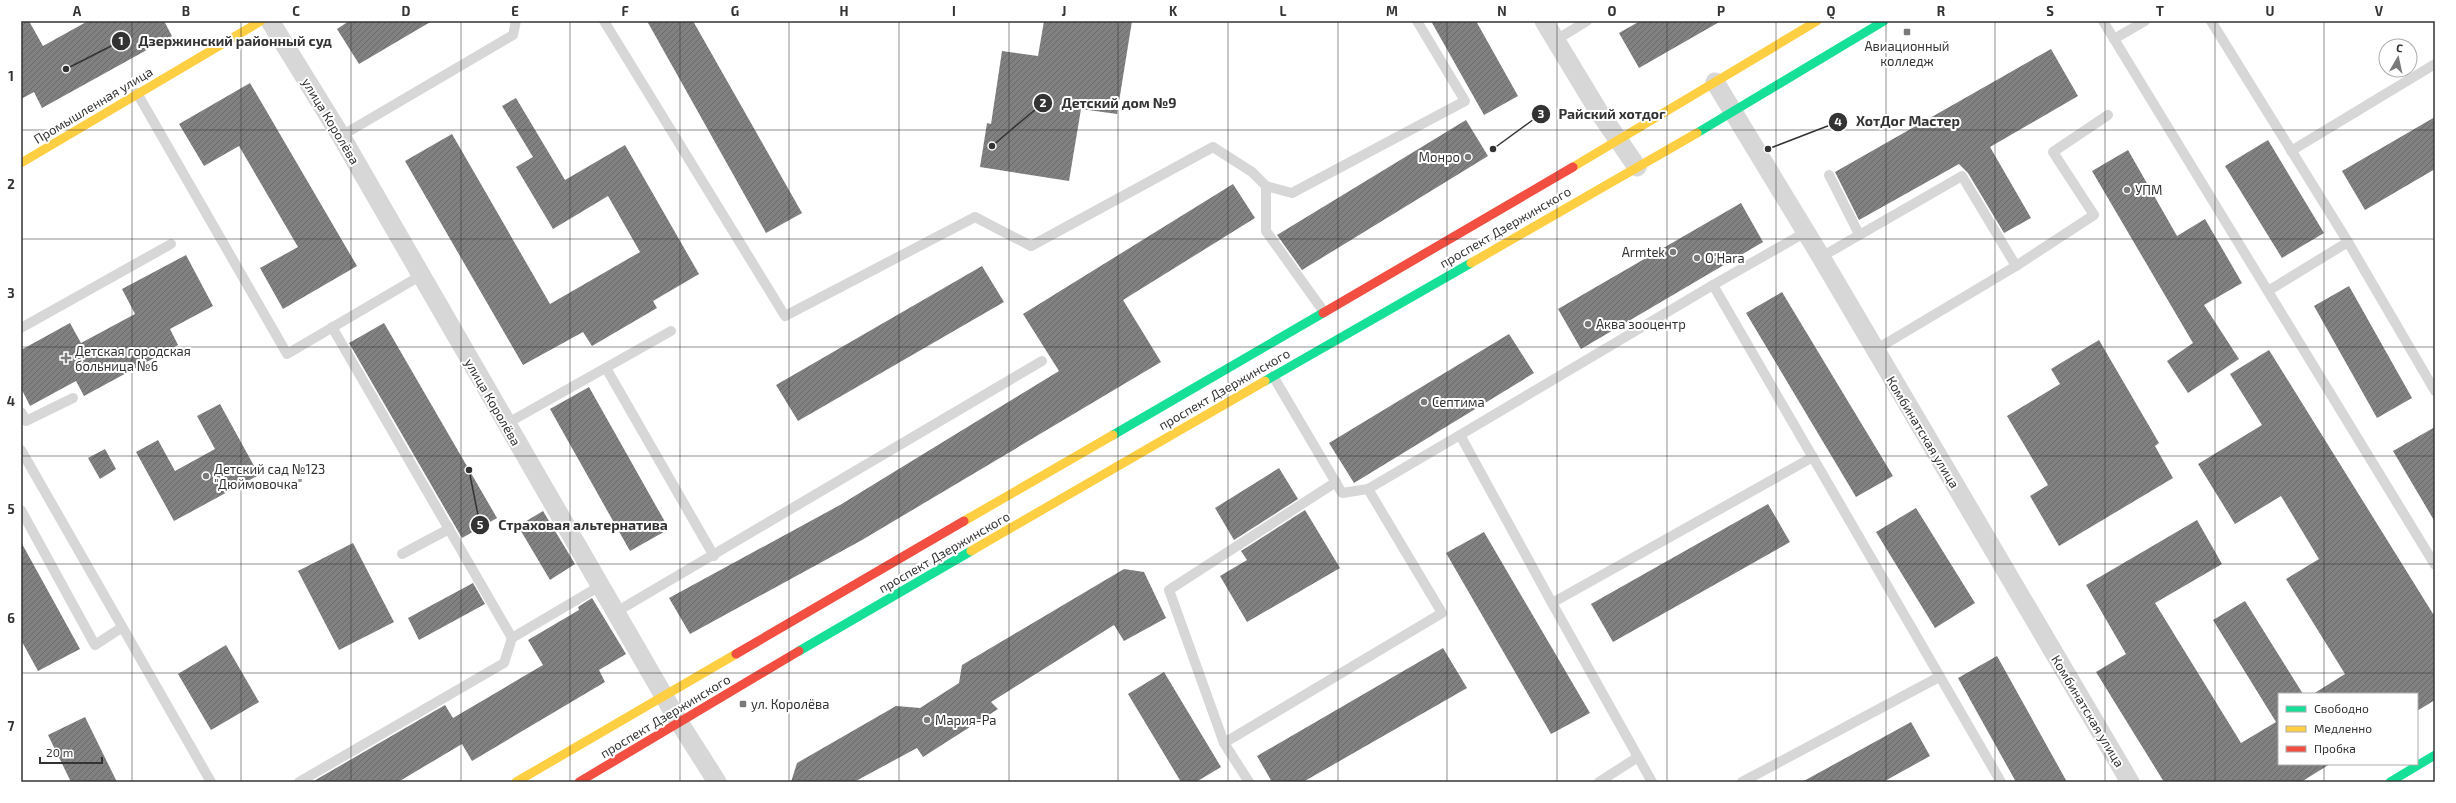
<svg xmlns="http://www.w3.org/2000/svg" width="2456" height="803" font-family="'Exo 2',sans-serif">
<defs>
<pattern id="building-hatch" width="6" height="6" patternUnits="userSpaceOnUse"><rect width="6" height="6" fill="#818181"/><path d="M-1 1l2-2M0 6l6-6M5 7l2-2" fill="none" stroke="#6a6a6a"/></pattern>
</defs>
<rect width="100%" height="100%" fill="#fff"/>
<g fill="url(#building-hatch)">
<path d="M 21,21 L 29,21 L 43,46 L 88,21 L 164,21 L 172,36 L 42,108 L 34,92 L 21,99 Z"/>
<path d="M 349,21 L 432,21 L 359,64 L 337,29 Z"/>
<path d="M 647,21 L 693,21 L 802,213 L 766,233 Z"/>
<path d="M 1044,21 L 1132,21 L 1117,114 L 1081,109 L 1069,181 L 980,167 L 987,123 L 991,124 L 1002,51 L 1038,56 Z"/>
<path d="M 1431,21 L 1476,21 L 1518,96 L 1484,115 Z"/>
<path d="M 1640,21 L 1721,21 L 1639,68 L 1619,33 Z"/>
<path d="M 2051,49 L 2078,96 L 1990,147 L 2031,218 L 2004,233 L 1968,173 L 1959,164 L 1859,220 L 1835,172 Z"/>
<path d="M 250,83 L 357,266 L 283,309 L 260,268 L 298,247 L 239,146 L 204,166 L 179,124 Z"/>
<path d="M 516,98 L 565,180 L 625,145 L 699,274 L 653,301 L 657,308 L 592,346 L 583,332 L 523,365 L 405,161 L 452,134 L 550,304 L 640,252 L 608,196 L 553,229 L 516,167 L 533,157 L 502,106 Z"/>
<path d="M 2435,117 L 2435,169 L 2365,210 L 2342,171 Z"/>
<path d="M 1466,120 L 1488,156 L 1302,270 L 1277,235 Z"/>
<path d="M 2268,140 L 2324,233 L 2282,258 L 2225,166 Z"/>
<path d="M 2128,150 L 2177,236 L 2205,219 L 2242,283 L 2204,305 L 2239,359 L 2188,393 L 2167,361 L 2193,343 L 2092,171 Z"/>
<path d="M 1233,184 L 1255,218 L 1123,300 L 1161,362 L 862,540 L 690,634 L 669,598 L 840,505 L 1059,371 L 1023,314 Z"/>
<path d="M 1741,203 L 1763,242 L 1581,349 L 1558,309 Z"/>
<path d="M 186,255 L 213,306 L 170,329 L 178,345 L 84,396 L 76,381 L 30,406 L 21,388 L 21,350 L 70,323 L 81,343 L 135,314 L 122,289 Z"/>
<path d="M 982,266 L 1004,302 L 798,421 L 776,385 Z"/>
<path d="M 2349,286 L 2412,398 L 2377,418 L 2314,306 Z"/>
<path d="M 1782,292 L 1893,476 L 1856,497 L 1746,313 Z"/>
<path d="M 384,323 L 497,518 L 462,538 L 349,343 Z"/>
<path d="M 1509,334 L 1534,373 L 1354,483 L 1329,443 Z"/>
<path d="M 2099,340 L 2159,443 L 2155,446 L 2173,478 L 2059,546 L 2030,496 L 2048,485 L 2007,416 L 2060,384 L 2051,369 Z"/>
<path d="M 2269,350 L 2435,617 L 2435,700 L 2417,711 L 2417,694 L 2313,694 L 2345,674 L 2286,579 L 2319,559 L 2281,496 L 2235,524 L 2198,464 L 2262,425 L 2230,374 Z"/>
<path d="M 589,387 L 669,529 L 630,551 L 550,409 Z"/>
<path d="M 220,404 L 259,475 L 174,521 L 136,452 L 158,440 L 175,471 L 215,449 L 197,416 Z"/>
<path d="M 2435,427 L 2435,522 L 2393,451 Z"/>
<path d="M 105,449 L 116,469 L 100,479 L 88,458 Z"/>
<path d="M 1279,468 L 1298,499 L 1234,540 L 1215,508 Z"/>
<path d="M 1768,504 L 1790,542 L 1613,642 L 1591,604 Z"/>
<path d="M 1916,508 L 1975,603 L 1935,628 L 1876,532 Z"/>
<path d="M 1305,510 L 1340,568 L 1247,622 L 1220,576 L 1247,560 L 1241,551 Z"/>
<path d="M 543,511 L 575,564 L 550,580 L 518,526 Z"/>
<path d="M 2197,520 L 2222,564 L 2155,603 L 2241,743 L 2276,722 L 2213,620 L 2245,601 L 2303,694 L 2279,694 L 2279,764 L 2330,764 L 2301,782 L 2164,782 L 2096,672 L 2126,654 L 2086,585 Z"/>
<path d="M 1484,532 L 1590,713 L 1551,734 L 1446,553 Z"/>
<path d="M 21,542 L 80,649 L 38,671 L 21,640 Z"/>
<path d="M 353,543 L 394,622 L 339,650 L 298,571 Z"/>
<path d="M 1124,569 L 1144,572 L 1166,618 L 1124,641 L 1114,625 L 991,702 L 998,709 L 923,757 L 917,748 L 854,782 L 791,782 L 797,763 L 896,706 L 920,708 L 959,683 L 962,665 Z"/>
<path d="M 473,583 L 485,604 L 419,640 L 408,618 Z"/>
<path d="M 592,598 L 626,654 L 599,670 L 605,682 L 472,761 L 462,744 L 398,782 L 312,782 L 445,705 L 453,718 L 543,665 L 528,640 L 579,610 L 578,607 Z"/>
<path d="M 226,645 L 259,702 L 211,730 L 178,674 Z"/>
<path d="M 1443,648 L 1467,688 L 1303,782 L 1272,782 L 1257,756 Z"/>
<path d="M 1997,656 L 2067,782 L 2016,782 L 1958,678 Z"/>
<path d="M 1164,672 L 1221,767 L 1196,782 L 1181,782 L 1128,694 Z"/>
<path d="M 85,717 L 117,782 L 71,782 L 48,735 Z"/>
<path d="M 1911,722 L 1930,756 L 1883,782 L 1802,782 Z"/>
</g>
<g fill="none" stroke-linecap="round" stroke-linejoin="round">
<g stroke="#d7d7d7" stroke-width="10">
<path d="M 604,21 L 785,316 L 975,217 L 1031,246 L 1213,147 L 1252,172 L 1266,186 L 1292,193 L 1465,101 L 1417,21"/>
<path d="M 2103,21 L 2435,565"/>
<path d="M 2211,21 L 2348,242"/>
<path d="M 2114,39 L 2145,21"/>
<path d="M 1556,40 L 1587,21"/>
<path d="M 137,93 L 287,354 L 420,276"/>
<path d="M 341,136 L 513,35 L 516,21"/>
<path d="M 2291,151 L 2435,64"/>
<path d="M 1829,175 L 1859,234"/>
<path d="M 1266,186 L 1266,231 L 1324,312"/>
<path d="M 1806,232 L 1713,285 L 2001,782"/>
<path d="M 1821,257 L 1962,176 L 2016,266 L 1875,350"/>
<path d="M 2016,266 L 2094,215 L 2053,152 L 2108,115"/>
<path d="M 2268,291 L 2348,242 L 2435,391"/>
<path d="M 332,327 L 512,638"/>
<path d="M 21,328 L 171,244"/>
<path d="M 606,368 L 714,556"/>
<path d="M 1273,376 L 1342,493 L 1368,489 L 1460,435"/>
<path d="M 21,412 L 26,421 L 73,398"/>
<path d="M 506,424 L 671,331"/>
<path d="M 21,450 L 211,782"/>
<path d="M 21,510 L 95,645 L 121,628"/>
<path d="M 402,554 L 449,529"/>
<path d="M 1552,603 L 1460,435 L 1713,285"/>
<path d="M 616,612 L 1042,361"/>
<path d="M 1224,743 L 1169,590 L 1336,482"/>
<path d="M 299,782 L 504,663 L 512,638 L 600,586"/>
<path d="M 1249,782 L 1224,743 L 1442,613 L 1368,489"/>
<path d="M 1599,782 L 1638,757"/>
<path d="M 1652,782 L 1552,603 L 1813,457"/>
<path d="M 1742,782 L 1939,677"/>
</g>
<g stroke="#d7d7d7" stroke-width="19">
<path d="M 270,21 L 341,136 L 679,722 L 717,782"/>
<path d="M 1544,21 L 1599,112 L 1637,167"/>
<path d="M 1715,82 L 1821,257 L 2130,782"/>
</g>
<g stroke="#16e098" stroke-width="9">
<path d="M 1697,133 L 1884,21"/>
<path d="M 1265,381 L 1471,263"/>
<path d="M 1113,435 L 1323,313"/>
<path d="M 799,651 L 971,551"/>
<path d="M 2390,782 L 2435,755"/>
</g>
<g stroke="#ffcf43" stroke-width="9">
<path d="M 21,163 L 261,21"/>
<path d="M 1573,167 L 1817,21"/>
<path d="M 1471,263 L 1697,133"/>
<path d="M 964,521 L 1113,435"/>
<path d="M 971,551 L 1265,381"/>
<path d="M 516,782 L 736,654"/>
</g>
<g stroke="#f24e42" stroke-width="9">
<path d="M 1323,313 L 1573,167"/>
<path d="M 736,654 L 964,521"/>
<path d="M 579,782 L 799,651"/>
</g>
</g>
<path fill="none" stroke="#333" stroke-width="1" stroke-opacity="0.55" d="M 132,21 L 132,782M 241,21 L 241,782M 351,21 L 351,782M 461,21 L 461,782M 570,21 L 570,782M 680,21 L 680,782M 789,21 L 789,782M 899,21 L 899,782M 1009,21 L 1009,782M 1118,21 L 1118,782M 1228,21 L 1228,782M 1338,21 L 1338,782M 1447,21 L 1447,782M 1557,21 L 1557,782M 1667,21 L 1667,782M 1776,21 L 1776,782M 1886,21 L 1886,782M 1995,21 L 1995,782M 2105,21 L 2105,782M 2215,21 L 2215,782M 2324,21 L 2324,694M 21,130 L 2435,130M 21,239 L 2435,239M 21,347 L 2435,347M 21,456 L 2435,456M 21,564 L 2435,564M 21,673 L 2435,673M 2324,764 L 2324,782"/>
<g fill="#7a7a7a" stroke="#fff" stroke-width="1.5">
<rect x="1903" y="28" width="8" height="8" rx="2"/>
<circle cx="1468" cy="157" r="4"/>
<circle cx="2127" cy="190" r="4"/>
<circle cx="1673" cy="252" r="4"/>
<circle cx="1697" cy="258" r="4"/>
<circle cx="1588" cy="324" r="4"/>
<path d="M64 352h4v4h4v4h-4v4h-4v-4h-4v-4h4z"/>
<circle cx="1424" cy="402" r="4"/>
<circle cx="206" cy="476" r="4"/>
<rect x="739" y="700" width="8" height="8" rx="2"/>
<circle cx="927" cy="720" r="4"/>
</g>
<g text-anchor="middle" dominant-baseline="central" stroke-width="4" stroke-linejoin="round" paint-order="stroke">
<g font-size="13" fill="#333" stroke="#fff" text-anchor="start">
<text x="1907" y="46" text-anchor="middle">Авиационный<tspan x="1907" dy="15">колледж</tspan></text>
<text x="1460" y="157" text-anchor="end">Монро</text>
<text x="2135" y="190">УПМ</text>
<text x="1665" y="252" text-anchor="end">Armtek</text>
<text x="1705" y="258">O'Hara</text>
<text x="1596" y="324">Аква зооцентр</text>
<text x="75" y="351">Детская городская<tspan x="75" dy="15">больница №6</tspan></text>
<text x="1432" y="402">Септима</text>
<text x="214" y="469">Детский сад №123<tspan x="214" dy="15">"Дюймовочка"</tspan></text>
<text x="751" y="704">ул. Королёва</text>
<text x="935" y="720">Мария-Ра</text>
</g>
<g font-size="13" fill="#333" stroke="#fff">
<text transform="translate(93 105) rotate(-31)">Промышленная улица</text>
<text transform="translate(331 121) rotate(59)">улица Королёва</text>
<text transform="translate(1505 227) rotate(-30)">проспект Дзержинского</text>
<text transform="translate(1224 389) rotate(-30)">проспект Дзержинского</text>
<text transform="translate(493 402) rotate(60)">улица Королёва</text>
<text transform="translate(1923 432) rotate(59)">Комбинатская улица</text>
<text transform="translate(944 552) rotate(-30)">проспект Дзержинского</text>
<text transform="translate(2088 711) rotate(59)">Комбинатская улица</text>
<text transform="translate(665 716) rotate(-31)">проспект Дзержинского</text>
</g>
</g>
<path fill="none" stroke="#333" stroke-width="1.5" d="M66 69L121 41M992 146L1043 103M1493 149L1541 114M1768 149L1838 122M469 470L480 525"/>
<g fill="#333" stroke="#fff" stroke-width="1.5">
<circle cx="66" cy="69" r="4"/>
<circle cx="992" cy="146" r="4"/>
<circle cx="1493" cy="149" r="4"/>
<circle cx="1768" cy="149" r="4"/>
<circle cx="469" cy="470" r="4"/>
<circle cx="121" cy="41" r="10"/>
<circle cx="1043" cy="103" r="10"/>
<circle cx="1541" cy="114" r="10"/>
<circle cx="1838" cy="122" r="10"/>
<circle cx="480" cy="525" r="10"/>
</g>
<g font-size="12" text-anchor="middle" font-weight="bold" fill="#fff">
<text x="121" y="45">1</text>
<text x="1043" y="107">2</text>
<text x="1541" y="118">3</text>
<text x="1838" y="126">4</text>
<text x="480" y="529">5</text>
</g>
<g font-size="14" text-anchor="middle" font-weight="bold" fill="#333" stroke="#fff" stroke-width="4" stroke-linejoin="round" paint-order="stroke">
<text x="235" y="46">Дзержинский районный суд</text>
<text x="1119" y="108">Детский дом №9</text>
<text x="1612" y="119">Райский хотдог</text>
<text x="1908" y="126">ХотДог Мастер</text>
<text x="583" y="530">Страховая альтернатива</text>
</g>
<rect width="2456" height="803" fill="none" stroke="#ffffff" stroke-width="44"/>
<rect x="2278" y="693" width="140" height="72" fill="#ffffff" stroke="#adadad"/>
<rect x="2286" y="706" width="20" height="6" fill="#16e098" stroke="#adadad"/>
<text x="2314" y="713" font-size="12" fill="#333333">Свободно</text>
<rect x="2286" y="726" width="20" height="6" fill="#ffcf43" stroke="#adadad"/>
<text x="2314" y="733" font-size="12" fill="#333333">Медленно</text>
<rect x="2286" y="746" width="20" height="6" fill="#f24e42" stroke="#adadad"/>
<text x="2314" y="753" font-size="12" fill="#333333">Пробка</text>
<g transform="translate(2398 58) rotate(9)"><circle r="19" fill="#ffffff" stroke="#adadad"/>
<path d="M0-3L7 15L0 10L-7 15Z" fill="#7a7a7a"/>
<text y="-6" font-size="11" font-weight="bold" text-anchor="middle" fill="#333333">С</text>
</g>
<path d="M40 757v6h62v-6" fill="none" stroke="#333333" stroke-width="2"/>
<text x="46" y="757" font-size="12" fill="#333333" stroke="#ffffff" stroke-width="3" paint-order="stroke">20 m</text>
<rect x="22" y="22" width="2412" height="759" fill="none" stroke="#333" stroke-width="1.5"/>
<g font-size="13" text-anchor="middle" font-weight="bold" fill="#333">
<text x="77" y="16">A</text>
<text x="186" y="16">B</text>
<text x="296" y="16">C</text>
<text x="406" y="16">D</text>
<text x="515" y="16">E</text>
<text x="625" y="16">F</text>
<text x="735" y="16">G</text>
<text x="844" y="16">H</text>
<text x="954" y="16">I</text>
<text x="1064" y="16">J</text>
<text x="1173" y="16">K</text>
<text x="1283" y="16">L</text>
<text x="1392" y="16">M</text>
<text x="1502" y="16">N</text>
<text x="1612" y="16">O</text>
<text x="1721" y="16">P</text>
<text x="1831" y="16">Q</text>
<text x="1941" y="16">R</text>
<text x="2050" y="16">S</text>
<text x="2160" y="16">T</text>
<text x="2270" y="16">U</text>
<text x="2379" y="16">V</text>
<text x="11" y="81">1</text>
<text x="11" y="189">2</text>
<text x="11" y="298">3</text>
<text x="11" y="406">4</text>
<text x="11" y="514">5</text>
<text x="11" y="623">6</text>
<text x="11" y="731">7</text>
</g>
</svg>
